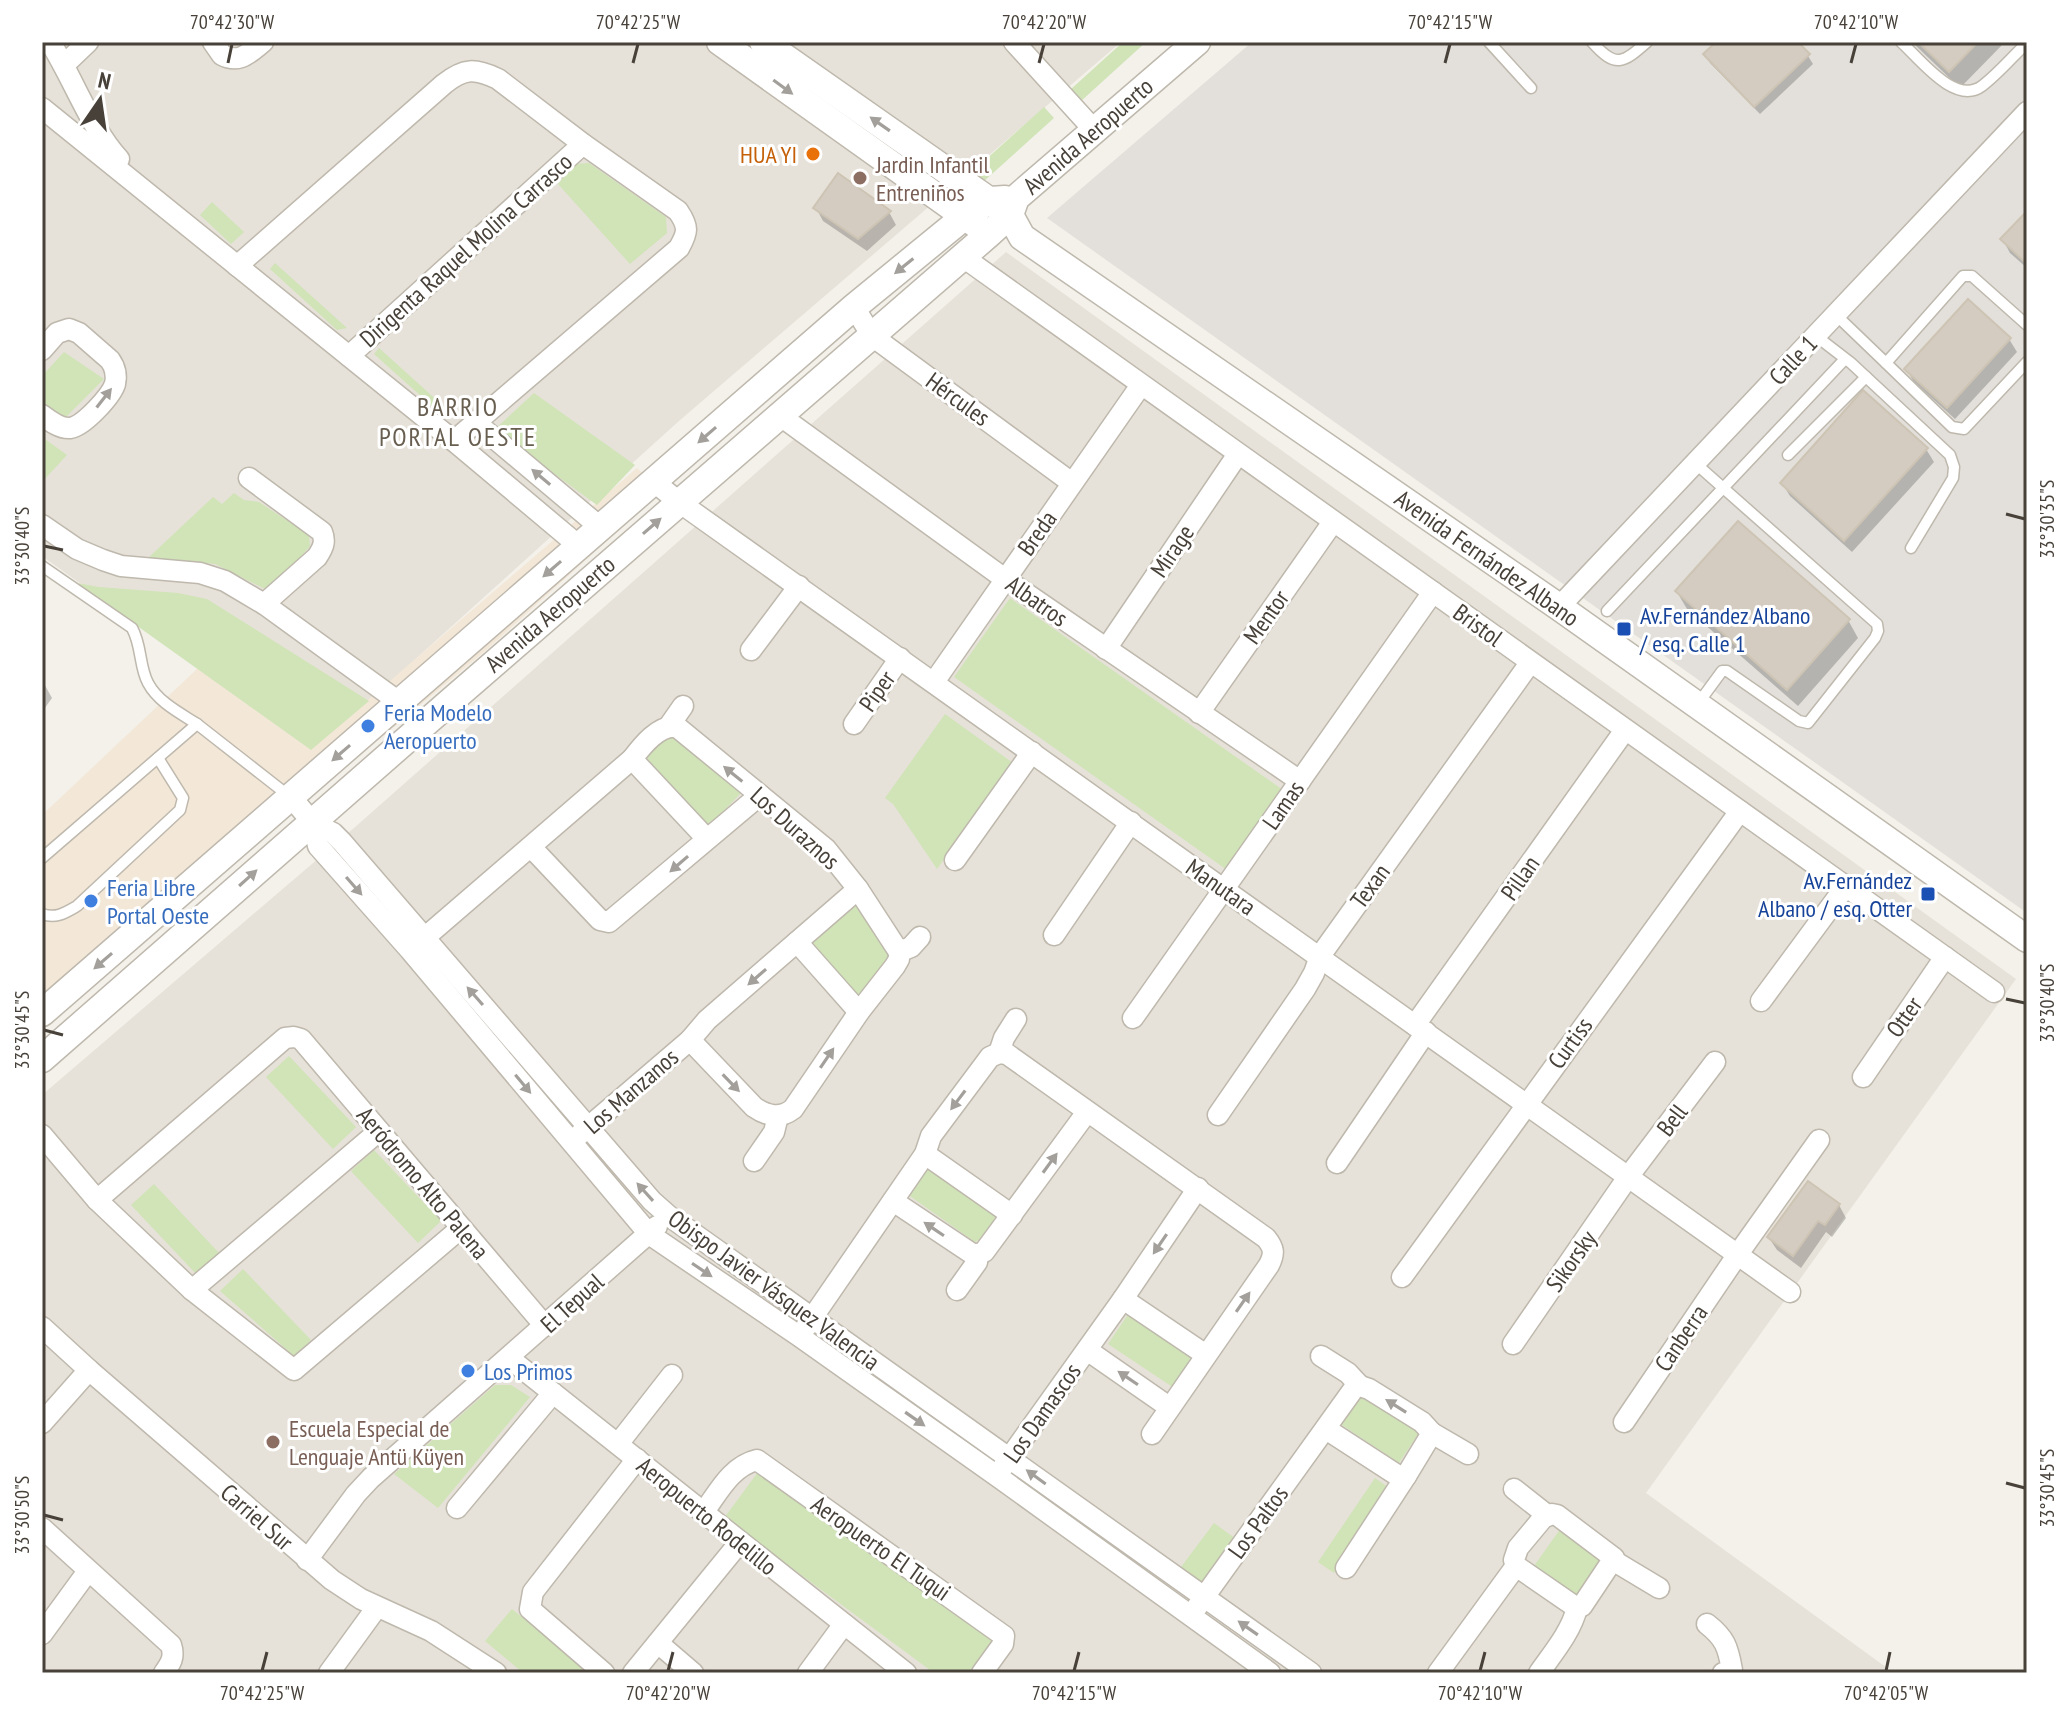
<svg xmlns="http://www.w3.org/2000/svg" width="2069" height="1715" font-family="'PT Sans Narrow',sans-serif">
<rect width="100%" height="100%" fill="#f3f1ea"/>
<g fill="#e7e2d9">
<path d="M 42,42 L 1121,42 L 679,421 L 369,701 L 311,750 L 42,556 Z"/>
<path d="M 1006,252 L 2016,979 L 1646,1493 L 1894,1673 L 42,1673 L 42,1095 L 354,828 Z"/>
</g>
<path fill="#f3e7d8" d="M 637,468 L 662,491 L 485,651 L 243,853 L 42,1028 L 42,815 L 198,668 L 311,749 Z"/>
<path fill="#e3e0db" d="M 1252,42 L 2027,42 L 2027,913 L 1047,218 Z"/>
<g fill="#d0e4b7">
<path d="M 1123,42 L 1146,42 L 1081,101 L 1070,90 Z"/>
<path d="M 1044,107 L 1054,118 L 983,182 L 973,171 Z"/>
<path d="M 589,163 L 666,217 L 667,233 L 630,264 L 558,184 L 574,164 Z"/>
<path d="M 212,202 L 244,232 L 231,244 L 200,215 Z"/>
<path d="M 275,263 L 347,328 L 337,330 L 270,269 Z"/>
<path d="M 379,348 L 451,413 L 442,415 L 374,354 Z"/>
<path d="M 64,352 L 104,379 L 65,418 L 42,402 L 42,376 Z"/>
<path d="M 534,393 L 635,465 L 597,505 L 494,430 Z"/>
<path d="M 42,437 L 67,455 L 42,482 Z"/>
<path d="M 234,493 L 244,500 L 259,502 L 309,535 L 310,546 L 271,592 L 215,564 L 148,558 L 213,497 L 222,504 Z"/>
<path d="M 77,583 L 99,587 L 178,593 L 207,599 L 369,701 L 311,750 Z"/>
<path d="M 1010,598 L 1283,790 L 1227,870 L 954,677 Z"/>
<path d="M 945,714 L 1013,763 L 937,869 L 893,804 L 885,798 Z"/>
<path d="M 674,737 L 742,792 L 706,829 L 644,760 L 661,740 Z"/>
<path d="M 849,904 L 864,907 L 891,949 L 890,963 L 865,993 L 850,995 L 812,951 L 812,932 Z"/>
<path d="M 289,1056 L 356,1127 L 333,1149 L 266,1077 Z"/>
<path d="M 374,1150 L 441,1221 L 418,1243 L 351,1171 Z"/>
<path d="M 927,1166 L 999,1216 L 984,1237 L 975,1242 L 907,1194 Z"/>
<path d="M 154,1184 L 221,1255 L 198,1276 L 131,1205 Z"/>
<path d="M 243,1269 L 311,1340 L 294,1356 L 220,1291 Z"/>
<path d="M 1129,1313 L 1199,1358 L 1177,1390 L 1108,1344 Z"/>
<path d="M 495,1385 L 511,1385 L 530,1397 L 438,1508 L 394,1474 Z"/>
<path d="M 1360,1392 L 1420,1431 L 1399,1463 L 1339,1423 Z"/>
<path d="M 761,1468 L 993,1640 L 968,1673 L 934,1673 L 724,1518 Z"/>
<path d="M 1375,1478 L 1392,1490 L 1334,1573 L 1318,1562 Z"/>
<path d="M 1214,1523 L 1236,1539 L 1203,1583 L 1181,1567 Z"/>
<path d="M 1561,1528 L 1607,1560 L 1580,1598 L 1534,1566 Z"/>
<path d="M 512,1609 L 590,1673 L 523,1673 L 485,1641 Z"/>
</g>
<g fill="#0003">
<path d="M 1719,42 L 1795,42 L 1808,56 L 1813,64 L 1760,114 L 1710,63 L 1706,55 Z"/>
<path d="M 1912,42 L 2005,42 L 1960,88 Z"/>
<path d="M 816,208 L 889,212 L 896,225 L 867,251 L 823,221 Z"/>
<path d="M 2027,214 L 2027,268 L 2010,253 L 2003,240 Z"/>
<path d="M 2009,339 L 2017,352 L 1955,419 L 1914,382 L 1906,369 Z"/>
<path d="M 1926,449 L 1934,462 L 1852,552 L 1790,496 L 1782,483 Z"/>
<path d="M 1677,592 L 1848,620 L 1858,638 L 1798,706 L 1687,609 Z"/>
<path d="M 42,680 L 52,698 L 42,712 Z"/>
<path d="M 1839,1205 L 1846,1218 L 1832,1237 L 1826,1232 L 1801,1268 L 1777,1250 L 1769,1238 Z"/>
</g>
<g fill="#d4ccc1" stroke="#cec4b4" stroke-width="2">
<path d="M 1716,42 L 1798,42 L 1810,54 L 1754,107 L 1703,54 Z"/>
<path d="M 1918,42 L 1978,42 L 1949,72 Z"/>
<path d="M 838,173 L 891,211 L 858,239 L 813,208 Z"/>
<path d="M 2027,211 L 2027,264 L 2000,239 Z"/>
<path d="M 1968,299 L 2011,338 L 1947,408 L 1904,369 Z"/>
<path d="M 1863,390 L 1928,448 L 1844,541 L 1780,483 Z"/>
<path d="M 1738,521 L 1850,619 L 1787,690 L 1675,591 Z"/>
<path d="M 1808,1181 L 1840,1204 L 1825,1225 L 1818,1221 L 1793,1256 L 1767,1237 Z"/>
</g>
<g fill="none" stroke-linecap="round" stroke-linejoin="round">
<g stroke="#beb8ad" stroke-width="13">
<g id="service">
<path d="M 1489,42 L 1531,88"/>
<path d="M 1592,42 C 1616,69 1623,63 1647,42"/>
<path d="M 1901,42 C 1920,59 1955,106 1982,86 C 1998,74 2012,57 2027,43"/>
<path d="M 1836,315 L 1886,363 L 1963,276 L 1972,276 L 2027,325"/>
<path d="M 1816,336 L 1851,363 L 1950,455 L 1954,467 L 1953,478 L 1911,548"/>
<path d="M 1886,363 L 1952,427 L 1964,429 L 2027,362"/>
<path d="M 1788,455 L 1866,377"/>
<path d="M 1695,463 L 1877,624 L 1878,631 L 1875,638 L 1808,723 L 1799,721 L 1727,671 L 1722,671 L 1697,705"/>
<path d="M 42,566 L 132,628 C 142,646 139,666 148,683 C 158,702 180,713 197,724"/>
<path d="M 1607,611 L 1845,359"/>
<path d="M 42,858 L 197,724 L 289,796"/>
<path d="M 42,914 C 56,919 65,913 77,906 L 180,810 L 183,798 L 158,758"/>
</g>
</g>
<g stroke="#beb8ad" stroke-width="23">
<g id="minor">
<path d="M 50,42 C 73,78 91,129 119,159"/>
<path d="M 213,42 L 222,55 C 240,64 249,53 263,42"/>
<path d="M 1014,42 L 1095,131"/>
<path d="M 64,65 L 88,42"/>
<path d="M 42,108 L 454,441 L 579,546"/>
<path d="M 963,257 L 1994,992"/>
<path d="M 237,266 L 444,84 C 464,68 475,68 498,79 L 583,144 L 678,211 C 689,227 688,232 679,248 L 454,441"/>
<path d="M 854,307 L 872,336 L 1072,483"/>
<path d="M 42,350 L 57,333 L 69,329 L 79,333 L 110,360 C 115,367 117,375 115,384 C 111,396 84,426 70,428 C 60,429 50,421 42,415"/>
<path d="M 349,356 L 583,144"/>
<path d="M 779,415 L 1005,579 L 1300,781"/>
<path d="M 475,422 L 600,527"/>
<path d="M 249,478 L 322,532 C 326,542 323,548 317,557 L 264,604"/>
<path d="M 653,481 L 679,502 L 1790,1292"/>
<path d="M 42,525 L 77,549 L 103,560 L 121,566 L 200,573 L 225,581 L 264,604 L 399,702"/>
<path d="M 1559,607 L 2027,112"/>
<path d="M 1106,649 L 1238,454"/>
<path d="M 751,650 L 799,586"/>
<path d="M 934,682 L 1141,385"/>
<path d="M 1199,713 L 1333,522"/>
<path d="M 854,724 L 900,658"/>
<path d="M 669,726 L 683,706"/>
<path d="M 632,759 L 707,839"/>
<path d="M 291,797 L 313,823 L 333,833 L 342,842 L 620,1164 L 652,1201 L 669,1216 L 1311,1673"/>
<path d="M 313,823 L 318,846 L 410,950 L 649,1234 L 799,1336 L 997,1476 L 1270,1673"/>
<path d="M 531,847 L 600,920 L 609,922 L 760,795"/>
<path d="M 955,860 L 1032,752"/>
<path d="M 1054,935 L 1131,822"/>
<path d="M 797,942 L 859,1012"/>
<path d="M 415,946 L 632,759 C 642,746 659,724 677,727 L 826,849 L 858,889 L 899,952"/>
<path d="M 899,952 L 911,947 L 920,937"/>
<path d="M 1761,1001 L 1846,886"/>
<path d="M 1133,1018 L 1433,592"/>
<path d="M 1415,1025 L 1625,730"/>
<path d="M 690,1040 L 754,1107 C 767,1116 780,1119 793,1109 L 859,1012 L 895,966 L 899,959 L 899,952"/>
<path d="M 999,1053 L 1004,1038 L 1016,1019"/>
<path d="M 1863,1077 L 1945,957"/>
<path d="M 1218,1115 L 1305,989 L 1314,973 L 1320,956 L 1530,663"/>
<path d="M 42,1135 L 97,1200 L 192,1290 L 294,1370 L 461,1228"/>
<path d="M 579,1135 L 690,1040 L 707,1020 L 858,889"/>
<path d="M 925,1154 L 1012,1215"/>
<path d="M 754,1161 L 774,1132 L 778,1116"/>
<path d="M 1337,1163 L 1426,1032"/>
<path d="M 97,1200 L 285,1038 L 294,1037 L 301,1039 L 545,1326"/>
<path d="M 893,1201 L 974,1255 L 984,1252 L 1087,1112"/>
<path d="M 1402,1277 L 1740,811"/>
<path d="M 192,1290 L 379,1131"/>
<path d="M 957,1290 L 977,1262 L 978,1255"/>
<path d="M 1123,1299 L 1206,1355"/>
<path d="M 42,1327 L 89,1370 L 332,1580 L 361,1599 L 431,1631 L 496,1673"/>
<path d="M 806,1327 L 925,1154 L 931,1136 L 990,1057 L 999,1053 L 1007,1054 L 1266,1238 C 1274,1248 1275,1253 1269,1265 L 1152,1434"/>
<path d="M 1513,1344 L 1628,1177 L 1715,1062"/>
<path d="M 1087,1350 L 1169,1407"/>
<path d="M 1321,1356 L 1348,1373 L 1360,1386"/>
<path d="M 509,1358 L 906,1673"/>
<path d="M 1624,1422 L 1738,1254 L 1819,1140"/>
<path d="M 42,1423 L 89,1370"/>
<path d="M 1432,1433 L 1468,1454"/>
<path d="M 618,1444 L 672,1375"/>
<path d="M 1003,1467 L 1123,1299 L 1198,1188"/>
<path d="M 1514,1489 L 1547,1515"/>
<path d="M 457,1508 L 553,1393"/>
<path d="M 703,1513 C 718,1493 731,1466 757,1460 L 1004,1636 L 1003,1644 L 982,1673"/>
<path d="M 42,1528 L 171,1645 C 175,1657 171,1663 164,1673"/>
<path d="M 307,1560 L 356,1494 L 371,1478 L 657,1226"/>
<path d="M 1614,1561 L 1659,1588"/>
<path d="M 1346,1568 L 1406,1476"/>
<path d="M 1197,1607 L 1355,1387 L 1360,1386 L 1369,1389 L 1422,1422 L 1432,1433 L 1406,1476 L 1400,1477 L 1326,1429"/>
<path d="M 1707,1624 C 1725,1638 1728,1647 1732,1670 L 1723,1673"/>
<path d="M 42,1634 L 88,1571"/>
<path d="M 658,1643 L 693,1673"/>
<path d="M 329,1673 L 377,1607"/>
<path d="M 604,1673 L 530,1609 L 533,1592 L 637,1459"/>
<path d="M 633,1673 L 740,1542"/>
<path d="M 808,1673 L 844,1624"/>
<path d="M 1438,1673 L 1516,1566 L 1514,1560 L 1518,1548 L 1543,1518 L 1552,1514 L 1557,1515 L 1614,1558 L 1582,1606 L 1577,1608 L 1516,1566"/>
<path d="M 1539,1673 C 1553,1653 1571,1632 1577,1608"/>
</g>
</g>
<g stroke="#beb8ad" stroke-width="29">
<g id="tertiary">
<path d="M 720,42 L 978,226"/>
<path d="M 763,42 L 1010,215 L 1022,237 L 1559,607 L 2027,939"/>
<path d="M 42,1013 L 854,307 L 964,217 L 990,200 L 1005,199"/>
<path d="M 42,1059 L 444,707 L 989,234 L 1010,215 L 1016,198 L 1197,42"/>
</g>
</g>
<use href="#service" stroke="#fff" stroke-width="10"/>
<use href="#minor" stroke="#fff" stroke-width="20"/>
<use href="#tertiary" stroke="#fff" stroke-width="26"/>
</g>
<defs><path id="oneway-solid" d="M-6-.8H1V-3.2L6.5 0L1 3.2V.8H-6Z" transform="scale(2)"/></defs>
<g fill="#a3a09c">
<use href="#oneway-solid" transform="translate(783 87) rotate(36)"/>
<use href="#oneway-solid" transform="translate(880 124) rotate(-145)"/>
<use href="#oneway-solid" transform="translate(904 266) rotate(141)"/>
<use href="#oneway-solid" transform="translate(104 398) rotate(-52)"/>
<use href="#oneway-solid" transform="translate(707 435) rotate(139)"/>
<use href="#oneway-solid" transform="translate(541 477) rotate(-140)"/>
<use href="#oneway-solid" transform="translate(652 526) rotate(-41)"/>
<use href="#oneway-solid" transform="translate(552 569) rotate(139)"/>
<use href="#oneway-solid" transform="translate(341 753) rotate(139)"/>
<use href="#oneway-solid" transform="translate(733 774) rotate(-141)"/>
<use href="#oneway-solid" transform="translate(679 864) rotate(139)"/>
<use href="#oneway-solid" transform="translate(248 878) rotate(-42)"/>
<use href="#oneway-solid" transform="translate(354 886) rotate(49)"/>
<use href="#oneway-solid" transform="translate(103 961) rotate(139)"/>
<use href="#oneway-solid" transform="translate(757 977) rotate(139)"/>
<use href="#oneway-solid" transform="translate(475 996) rotate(-131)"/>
<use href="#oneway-solid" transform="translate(827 1058) rotate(-56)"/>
<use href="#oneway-solid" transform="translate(731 1083) rotate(46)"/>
<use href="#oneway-solid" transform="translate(523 1084) rotate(50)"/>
<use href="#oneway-solid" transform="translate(958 1100) rotate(127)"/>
<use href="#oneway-solid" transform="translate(1050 1163) rotate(-54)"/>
<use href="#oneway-solid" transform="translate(645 1192) rotate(-132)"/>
<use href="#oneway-solid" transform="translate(934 1229) rotate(-146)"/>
<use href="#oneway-solid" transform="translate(1160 1244) rotate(124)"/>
<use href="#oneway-solid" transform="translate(702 1270) rotate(34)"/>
<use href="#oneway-solid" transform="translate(1243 1302) rotate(-55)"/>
<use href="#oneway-solid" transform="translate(1128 1378) rotate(-146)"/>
<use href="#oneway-solid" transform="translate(1396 1406) rotate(-148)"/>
<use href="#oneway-solid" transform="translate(915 1419) rotate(35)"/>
<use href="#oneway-solid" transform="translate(1036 1477) rotate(-144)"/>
<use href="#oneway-solid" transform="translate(1248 1628) rotate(-145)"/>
</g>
<path fill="none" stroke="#474139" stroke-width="3" d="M 228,63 L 232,44M 633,63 L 638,44M 1039,63 L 1044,44M 1445,63 L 1450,44M 1851,63 L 1856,44M 2006,514 L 2025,519M 44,546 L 63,550M 2006,999 L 2025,1003M 44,1030 L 63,1035M 2006,1483 L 2025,1488M 44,1515 L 63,1520M 262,1671 L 267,1652M 668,1671 L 673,1652M 1074,1671 L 1079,1652M 1480,1671 L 1485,1652M 1886,1671 L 1890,1652"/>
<circle fill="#e8710a" stroke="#fff" stroke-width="3" cx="813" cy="154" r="8"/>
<g fill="#8d6e63" stroke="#fff" stroke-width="3">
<circle cx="860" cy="178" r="8"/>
<circle cx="273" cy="1442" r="8"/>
</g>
<g fill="#1a4fb4" stroke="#fff" stroke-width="3">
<rect x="1616" y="621" width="16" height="16" rx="4"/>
<rect x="1920" y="886" width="16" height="16" rx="4"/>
</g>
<g fill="#3f7fe0" stroke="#fff" stroke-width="3">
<circle cx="368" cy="726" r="8"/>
<circle cx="91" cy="901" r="8"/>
<circle cx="468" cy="1371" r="8"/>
</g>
<g text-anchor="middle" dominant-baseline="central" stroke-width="6" stroke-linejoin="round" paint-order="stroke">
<g font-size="24" fill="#474139" stroke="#fff">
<text transform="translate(1088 136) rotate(-41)">Avenida Aeropuerto</text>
<text transform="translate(466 250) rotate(-42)">Dirigenta Raquel Molina Carrasco</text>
<text transform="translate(1793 360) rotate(-47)">Calle 1</text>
<text transform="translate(958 399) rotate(36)">Hércules</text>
<text transform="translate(1037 533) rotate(-55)">Breda</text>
<text transform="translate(1172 551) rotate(-56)">Mirage</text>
<text transform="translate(1487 558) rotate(35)">Avenida Fernández Albano</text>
<text transform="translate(1037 601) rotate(35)">Albatros</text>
<text transform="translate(550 614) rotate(-41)">Avenida Aeropuerto</text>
<text transform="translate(1266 617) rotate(-55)">Mentor</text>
<text transform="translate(1478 625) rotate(36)">Bristol</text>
<text transform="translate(877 691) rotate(-55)">Piper</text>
<text transform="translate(1283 805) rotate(-55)">Lamas</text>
<text transform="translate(795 828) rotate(42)">Los Duraznos</text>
<text transform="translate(1520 878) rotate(-55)">Pillan</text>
<text transform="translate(1370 886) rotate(-54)">Texan</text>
<text transform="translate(1221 887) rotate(35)">Manutara</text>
<text transform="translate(1904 1017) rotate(-55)">Otter</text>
<text transform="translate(1570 1043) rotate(-54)">Curtiss</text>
<text transform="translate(631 1091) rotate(-41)">Los Manzanos</text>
<text transform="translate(1672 1120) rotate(-53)">Bell</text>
<text transform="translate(423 1183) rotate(50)">Aeródromo Alto Palena</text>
<text transform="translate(1571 1261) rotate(-55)">Sikorsky</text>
<text transform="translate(774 1290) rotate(36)">Obispo Javier Vásquez Valencia</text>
<text transform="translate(572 1303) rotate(-42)">El Tepual</text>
<text transform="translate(1681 1338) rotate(-56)">Canberra</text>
<text transform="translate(1042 1413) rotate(-55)">Los Damascos</text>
<text transform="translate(707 1516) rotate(39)">Aeropuerto Rodelillo</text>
<text transform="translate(257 1517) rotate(41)">Carriel Sur</text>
<text transform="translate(1258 1522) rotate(-54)">Los Paltos</text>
<text transform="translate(881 1548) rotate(35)">Aeropuerto El Tuqui</text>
</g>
<g font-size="24" fill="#c56008" stroke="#fff" text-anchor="end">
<text x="797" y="154">HUA YI</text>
</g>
<g font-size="24" fill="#785e54" stroke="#fff" text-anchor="start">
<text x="876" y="164">Jardin Infantil<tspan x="876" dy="28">Entreniños</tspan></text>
<text x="289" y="1428">Escuela Especial de<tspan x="289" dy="28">Lenguaje Antü Küyen</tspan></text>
</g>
<g font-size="24" fill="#164399" stroke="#fff" text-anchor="start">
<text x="1640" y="615">Av.Fernández Albano<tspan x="1640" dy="28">/ esq. Calle 1</tspan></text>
<text x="1912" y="880" text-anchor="end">Av.Fernández<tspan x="1912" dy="28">Albano / esq. Otter</tspan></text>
</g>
<g font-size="24" fill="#366cbe" stroke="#fff" text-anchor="start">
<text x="384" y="712">Feria Modelo<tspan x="384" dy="28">Aeropuerto</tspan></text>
<text x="107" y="887">Feria Libre<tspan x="107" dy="28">Portal Oeste</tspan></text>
<text x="484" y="1371">Los Primos</text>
</g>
<g font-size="26" letter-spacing="2" fill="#695f51" stroke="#fff">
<text x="458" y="406">BARRIO<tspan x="458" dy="30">PORTAL OESTE</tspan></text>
</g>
</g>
<rect width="2069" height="1715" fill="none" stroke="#ffffff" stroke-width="88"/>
<g transform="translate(100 100) rotate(13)" stroke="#ffffff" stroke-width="6" paint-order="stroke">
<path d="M0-6L14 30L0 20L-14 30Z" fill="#474139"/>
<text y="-12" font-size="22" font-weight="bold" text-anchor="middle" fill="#474139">N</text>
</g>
<rect x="44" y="44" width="1981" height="1627" fill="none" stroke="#474139" stroke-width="3"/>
<g font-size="20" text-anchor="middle" fill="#474139">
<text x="232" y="29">70°42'30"W</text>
<text x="638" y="29">70°42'25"W</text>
<text x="1044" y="29">70°42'20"W</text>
<text x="1450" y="29">70°42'15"W</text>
<text x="1856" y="29">70°42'10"W</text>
<text transform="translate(2047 519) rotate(-90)" y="7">33°30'35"S</text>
<text transform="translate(22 546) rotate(-90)" y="7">33°30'40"S</text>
<text transform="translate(2047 1003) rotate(-90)" y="7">33°30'40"S</text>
<text transform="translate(22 1030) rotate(-90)" y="7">33°30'45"S</text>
<text transform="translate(2047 1488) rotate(-90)" y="7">33°30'45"S</text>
<text transform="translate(22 1515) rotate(-90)" y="7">33°30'50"S</text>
<text x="262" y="1700">70°42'25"W</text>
<text x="668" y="1700">70°42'20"W</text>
<text x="1074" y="1700">70°42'15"W</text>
<text x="1480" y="1700">70°42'10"W</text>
<text x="1886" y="1700">70°42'05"W</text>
</g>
</svg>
